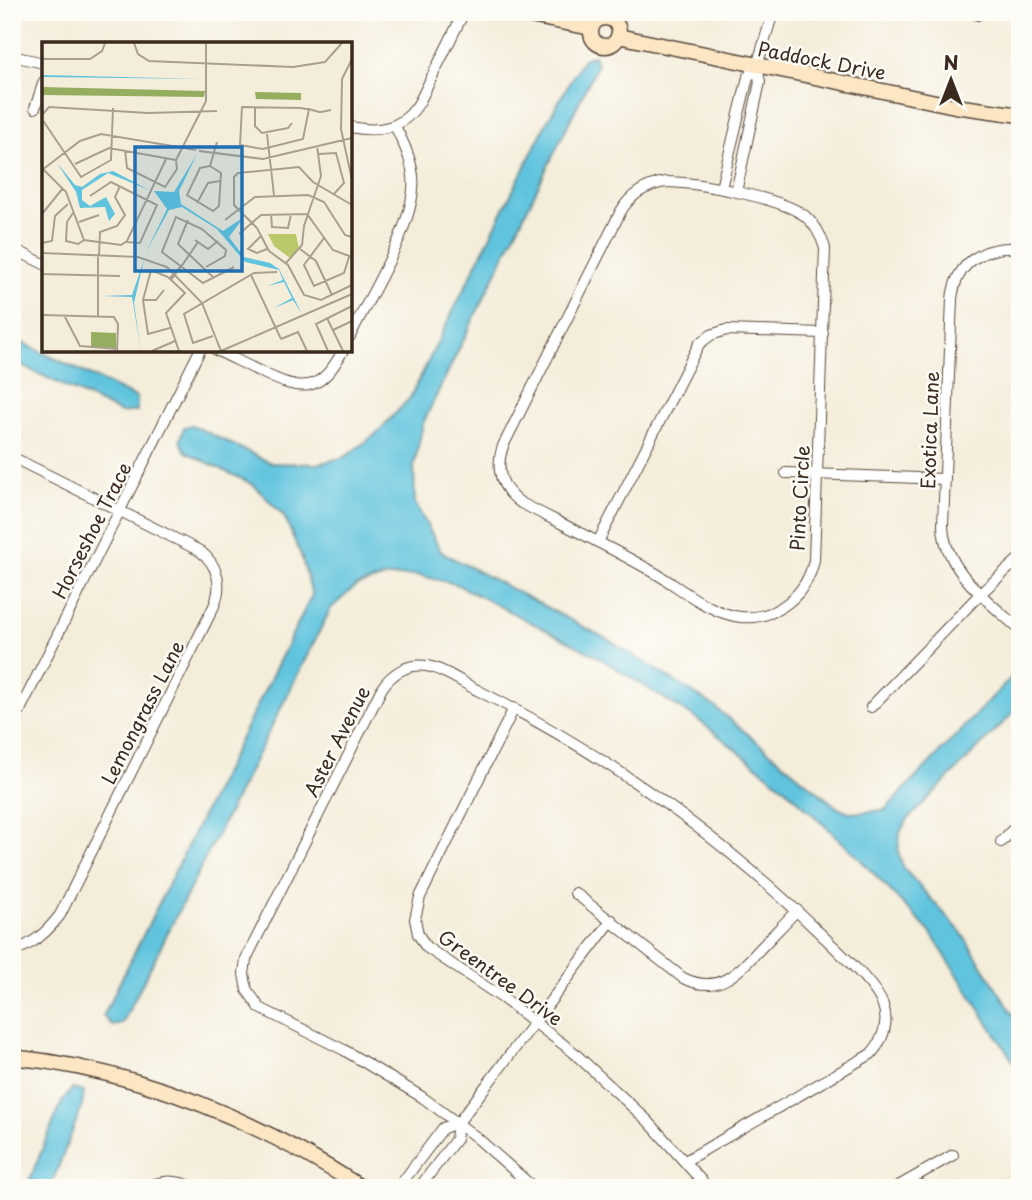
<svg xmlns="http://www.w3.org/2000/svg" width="1032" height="1200" font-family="'Playpen Sans',sans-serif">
<rect width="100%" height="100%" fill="#fdfcf7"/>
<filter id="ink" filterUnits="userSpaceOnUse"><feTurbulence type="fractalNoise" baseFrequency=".0143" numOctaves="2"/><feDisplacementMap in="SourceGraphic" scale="14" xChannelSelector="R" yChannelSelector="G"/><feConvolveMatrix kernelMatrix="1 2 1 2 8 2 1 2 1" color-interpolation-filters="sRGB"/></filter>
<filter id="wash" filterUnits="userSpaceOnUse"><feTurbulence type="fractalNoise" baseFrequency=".00686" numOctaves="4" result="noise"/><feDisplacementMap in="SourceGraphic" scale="28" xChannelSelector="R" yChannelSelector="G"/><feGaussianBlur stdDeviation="1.57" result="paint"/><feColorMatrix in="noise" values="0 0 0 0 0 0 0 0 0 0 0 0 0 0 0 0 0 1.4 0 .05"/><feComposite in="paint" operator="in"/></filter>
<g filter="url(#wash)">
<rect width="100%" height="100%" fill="#f4edda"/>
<g fill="#60c4de" stroke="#4e777e" stroke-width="2">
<path d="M 594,55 L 597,65 L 423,423 L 414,466 L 415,503 L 441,552 L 607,639 L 711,704 L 838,808 L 853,813 L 885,810 L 1020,668 L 1020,706 L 908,819 L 900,832 L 898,852 L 904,869 L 961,932 L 1020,1025 L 1020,1072 L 930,932 L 857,856 L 786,789 L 697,719 L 593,654 L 456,584 L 417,575 L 386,577 L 356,586 L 331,608 L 122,1024 L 113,1026 L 103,1016 L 312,595 L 301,555 L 284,516 L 254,485 L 186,452 L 180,440 L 184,427 L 192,425 L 271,463 L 317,464 L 345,457 L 376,434 L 410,398 L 547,122 L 583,59 Z"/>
<path d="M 12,338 L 137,398 L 137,411 L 121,413 L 12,361 Z"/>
<path d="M 72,1089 L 84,1092 L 82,1106 L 50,1188 L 26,1188 L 62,1102 Z"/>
</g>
</g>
<g filter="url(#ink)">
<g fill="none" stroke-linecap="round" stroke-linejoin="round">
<g stroke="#57473a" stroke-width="12">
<g id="street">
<path d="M 977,15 L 982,12"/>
<path d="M 12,56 L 44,63"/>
<path d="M 35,108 L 44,81"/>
<path d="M 350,127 C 379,133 404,129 420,101 L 464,12"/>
<path d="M 666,182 C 696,182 782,198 805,216 C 815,224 821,235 825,248 L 814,560 C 807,594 777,620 741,617 C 710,614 681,588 655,573 C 612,548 566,526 521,503 C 501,489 495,469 503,446 L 621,211 C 631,194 646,185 666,182 Z"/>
<path d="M 721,188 L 748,77 L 757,66 L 773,12"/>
<path d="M 736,192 L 760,82 L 757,66"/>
<path d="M 12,248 L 44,264"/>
<path d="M 1020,248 C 984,245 956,262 952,299 L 943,525 C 944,571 989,601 1020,630"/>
<path d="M 350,336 C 370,295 418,220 413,176 C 411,158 403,142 395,126"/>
<path d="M 216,350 C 231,357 246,365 261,372 C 301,392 321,394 343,350"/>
<path d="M 12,457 L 200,551 C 218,565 223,585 214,606 L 60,915 C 47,932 33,945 12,951"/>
<path d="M 786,473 L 945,479"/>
<path d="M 598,542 L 699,344 L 711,335 L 726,330 L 823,333"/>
<path d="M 871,707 L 981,593 L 1020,558"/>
<path d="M 514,708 L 420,897 L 415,919 L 418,934 L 426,947 L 501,997 L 572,1051 L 648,1121 L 708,1188"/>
<path d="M 12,726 L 200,350"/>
<path d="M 1001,842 L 1020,822"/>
<path d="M 575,893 L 683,978 C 718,995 736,974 758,951 C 771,937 784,924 797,910"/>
<path d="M 458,1123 L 612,920"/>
<path d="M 146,1188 C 164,1179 178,1180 196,1188"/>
<path d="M 398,1188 L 443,1128 L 458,1123 L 456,1139 L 419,1188"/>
<path d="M 534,1188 L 476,1137 L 422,1097 L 344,1050 L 260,1008 L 247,990 L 244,974 L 246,959 L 382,688 C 392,673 408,663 427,666 C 444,669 463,683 479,691 C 609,756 725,839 828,941 C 844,957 875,984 883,1005 C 889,1023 883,1040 871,1054 L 685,1161"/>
<path d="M 895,1188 L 953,1155"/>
</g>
</g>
<g stroke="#57473a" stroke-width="17">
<g id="secondary">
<path d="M 510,12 L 591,28"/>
<circle cx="605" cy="32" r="14"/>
<path d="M 618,36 L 955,106 L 1020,115"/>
<path d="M 12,1057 C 138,1070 257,1120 362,1188"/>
</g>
</g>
<use href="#street" stroke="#fff" stroke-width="10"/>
<use href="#secondary" stroke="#fce6c4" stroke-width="14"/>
</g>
</g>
<g text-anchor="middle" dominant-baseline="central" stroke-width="5" stroke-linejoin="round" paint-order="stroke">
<g font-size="19" fill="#3b2a1e" stroke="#fdfcf7">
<text transform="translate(822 60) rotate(11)">Paddock Drive</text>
<text transform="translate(929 430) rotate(-88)">Exotica Lane</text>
<text transform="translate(799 498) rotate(-87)">Pinto Circle</text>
<text transform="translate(91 530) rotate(-63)">Horseshoe Trace</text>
<text transform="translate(142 712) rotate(-63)">Lemongrass Lane</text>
<text transform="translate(336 741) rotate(-63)">Aster Avenue</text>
<text transform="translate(501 977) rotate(36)">Greentree Drive</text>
</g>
</g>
<g transform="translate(42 42)">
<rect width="310" height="310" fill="#f4edda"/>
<path d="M 226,192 L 254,192 L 257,207 L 248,216 L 232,204 Z" fill="#bcc96b"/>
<path d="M 0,45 L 163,49 L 162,55 L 0,53 ZM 213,50 L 259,51 L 259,58 L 214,57 ZM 49,290 L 74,291 L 74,306 L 49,305 Z" fill="#95ad5f"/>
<path d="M 0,33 L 162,37 L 0,35 ZM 155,112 L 137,149 L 139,162 L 181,189 L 202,175 L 187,195 L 202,215 L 228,221 L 237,227 L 260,272 L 251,258 L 232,266 L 250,256 L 242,240 L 225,244 L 241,238 L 237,228 L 203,220 L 175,187 L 140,165 L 127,168 L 104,210 L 125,167 L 112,149 L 132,150 ZM 15,121 L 33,143 L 40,145 L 58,132 L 71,129 L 107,148 L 66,131 L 40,148 L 40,158 L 48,164 L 64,155 L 73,172 L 67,179 L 63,165 L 38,166 L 34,150 ZM 102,218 L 92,261 L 99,309 L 90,255 L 59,254 L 90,253 Z" fill="#60c4de"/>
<path fill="none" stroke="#aa9f8f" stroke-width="2" d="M 92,1 L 96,12 L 107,19 L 251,25 L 283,20 L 300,1M 0,17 L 48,17 L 60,9 L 63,1M 310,17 L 300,37 L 299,87 L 310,138M 213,65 L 213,84 L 220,91 L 246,86 L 250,81M 267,67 L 261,97 L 221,107 L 198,103 L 200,65 L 259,66 L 264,67 L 267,67 L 277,70 L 279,70 L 289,68M 0,73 L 7,65 L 106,71 L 175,69M 0,77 L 39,135 L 69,118 L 71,66M 225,92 L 232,153M 83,108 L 85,126 L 123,145 L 135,127 L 134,118M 157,109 L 221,117 L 310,96M 277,112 L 294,111 L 302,141 L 292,152M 134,118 L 164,59 L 164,1M 33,122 L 67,106 L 134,118M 168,124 L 179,131 L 177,164 L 171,169 L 145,153 L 158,126 ZM 168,124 L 175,100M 0,126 L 24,150 L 42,198 L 79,203 L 85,199 L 124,117M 0,128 L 38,99 L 59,92 L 154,108M 48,154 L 69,140 L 115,163 L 98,201 L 84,200M 155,161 L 166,141 L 178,139M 310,163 L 271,140 L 257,125 L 196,131 L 192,135 L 192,163 L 215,186 L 227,209 L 246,223 L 262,253 L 279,258 L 310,243M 31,171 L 25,180 L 24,199 L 36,202 L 42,198M 0,172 L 21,146M 229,172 L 230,185 L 246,186 L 249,172M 146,178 L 136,202 L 172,236M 183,178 L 213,155 L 266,153 L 282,160 L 303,193 L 310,195M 37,180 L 57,173M 197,192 L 219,173 L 265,172 L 291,208 L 310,215M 219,194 L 206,207 L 215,211 L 225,207M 282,196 L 262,223 L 272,244 L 302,231 L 307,215M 153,198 L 166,207 L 176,199M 0,201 L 10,199 L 13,174 L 26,162M 258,207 L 274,219 L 290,253M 0,211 L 96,215 L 125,225 L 160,261 L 179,309M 56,212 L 56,274M 57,213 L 58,190 L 75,184 L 83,173 L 73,155 L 78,144M 244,221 L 260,203 L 262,184 L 279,134 L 275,104M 141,222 L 156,200M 164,225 L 183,214 L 184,208 L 160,187 L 134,175 L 120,210 L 161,241 L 192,225M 0,232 L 78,234M 209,233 L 239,297M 128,236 L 141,222 L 129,238M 101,258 L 114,258 L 122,248M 0,273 L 72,275 L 76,282 L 75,309M 22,273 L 38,304 L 75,307M 285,276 L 301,309M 128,286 L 106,292 L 101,258 L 109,228 L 126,235 L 143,251 L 124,271 L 137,309M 291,288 L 310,279M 171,294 L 151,301 L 142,272 L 212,231 L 235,230M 239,297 L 256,290 L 265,309M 110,309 L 133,299M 179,309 L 310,252M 286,309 L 274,282 L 310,264"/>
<path fill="#1f6fb2" fill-opacity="0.15" stroke="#1f6fb2" stroke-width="3.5" d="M 93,105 L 200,105 L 200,229 L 93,229 Z"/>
<rect width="310" height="310" fill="none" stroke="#3b2a1e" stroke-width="3.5"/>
</g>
<rect width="1032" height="1200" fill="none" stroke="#fdfcf7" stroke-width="42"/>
<g transform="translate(951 80)" stroke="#fdfcf7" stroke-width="5" paint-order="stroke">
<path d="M0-5L12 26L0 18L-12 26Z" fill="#3b2a1e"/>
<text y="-10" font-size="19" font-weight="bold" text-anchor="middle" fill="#3b2a1e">N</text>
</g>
</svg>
